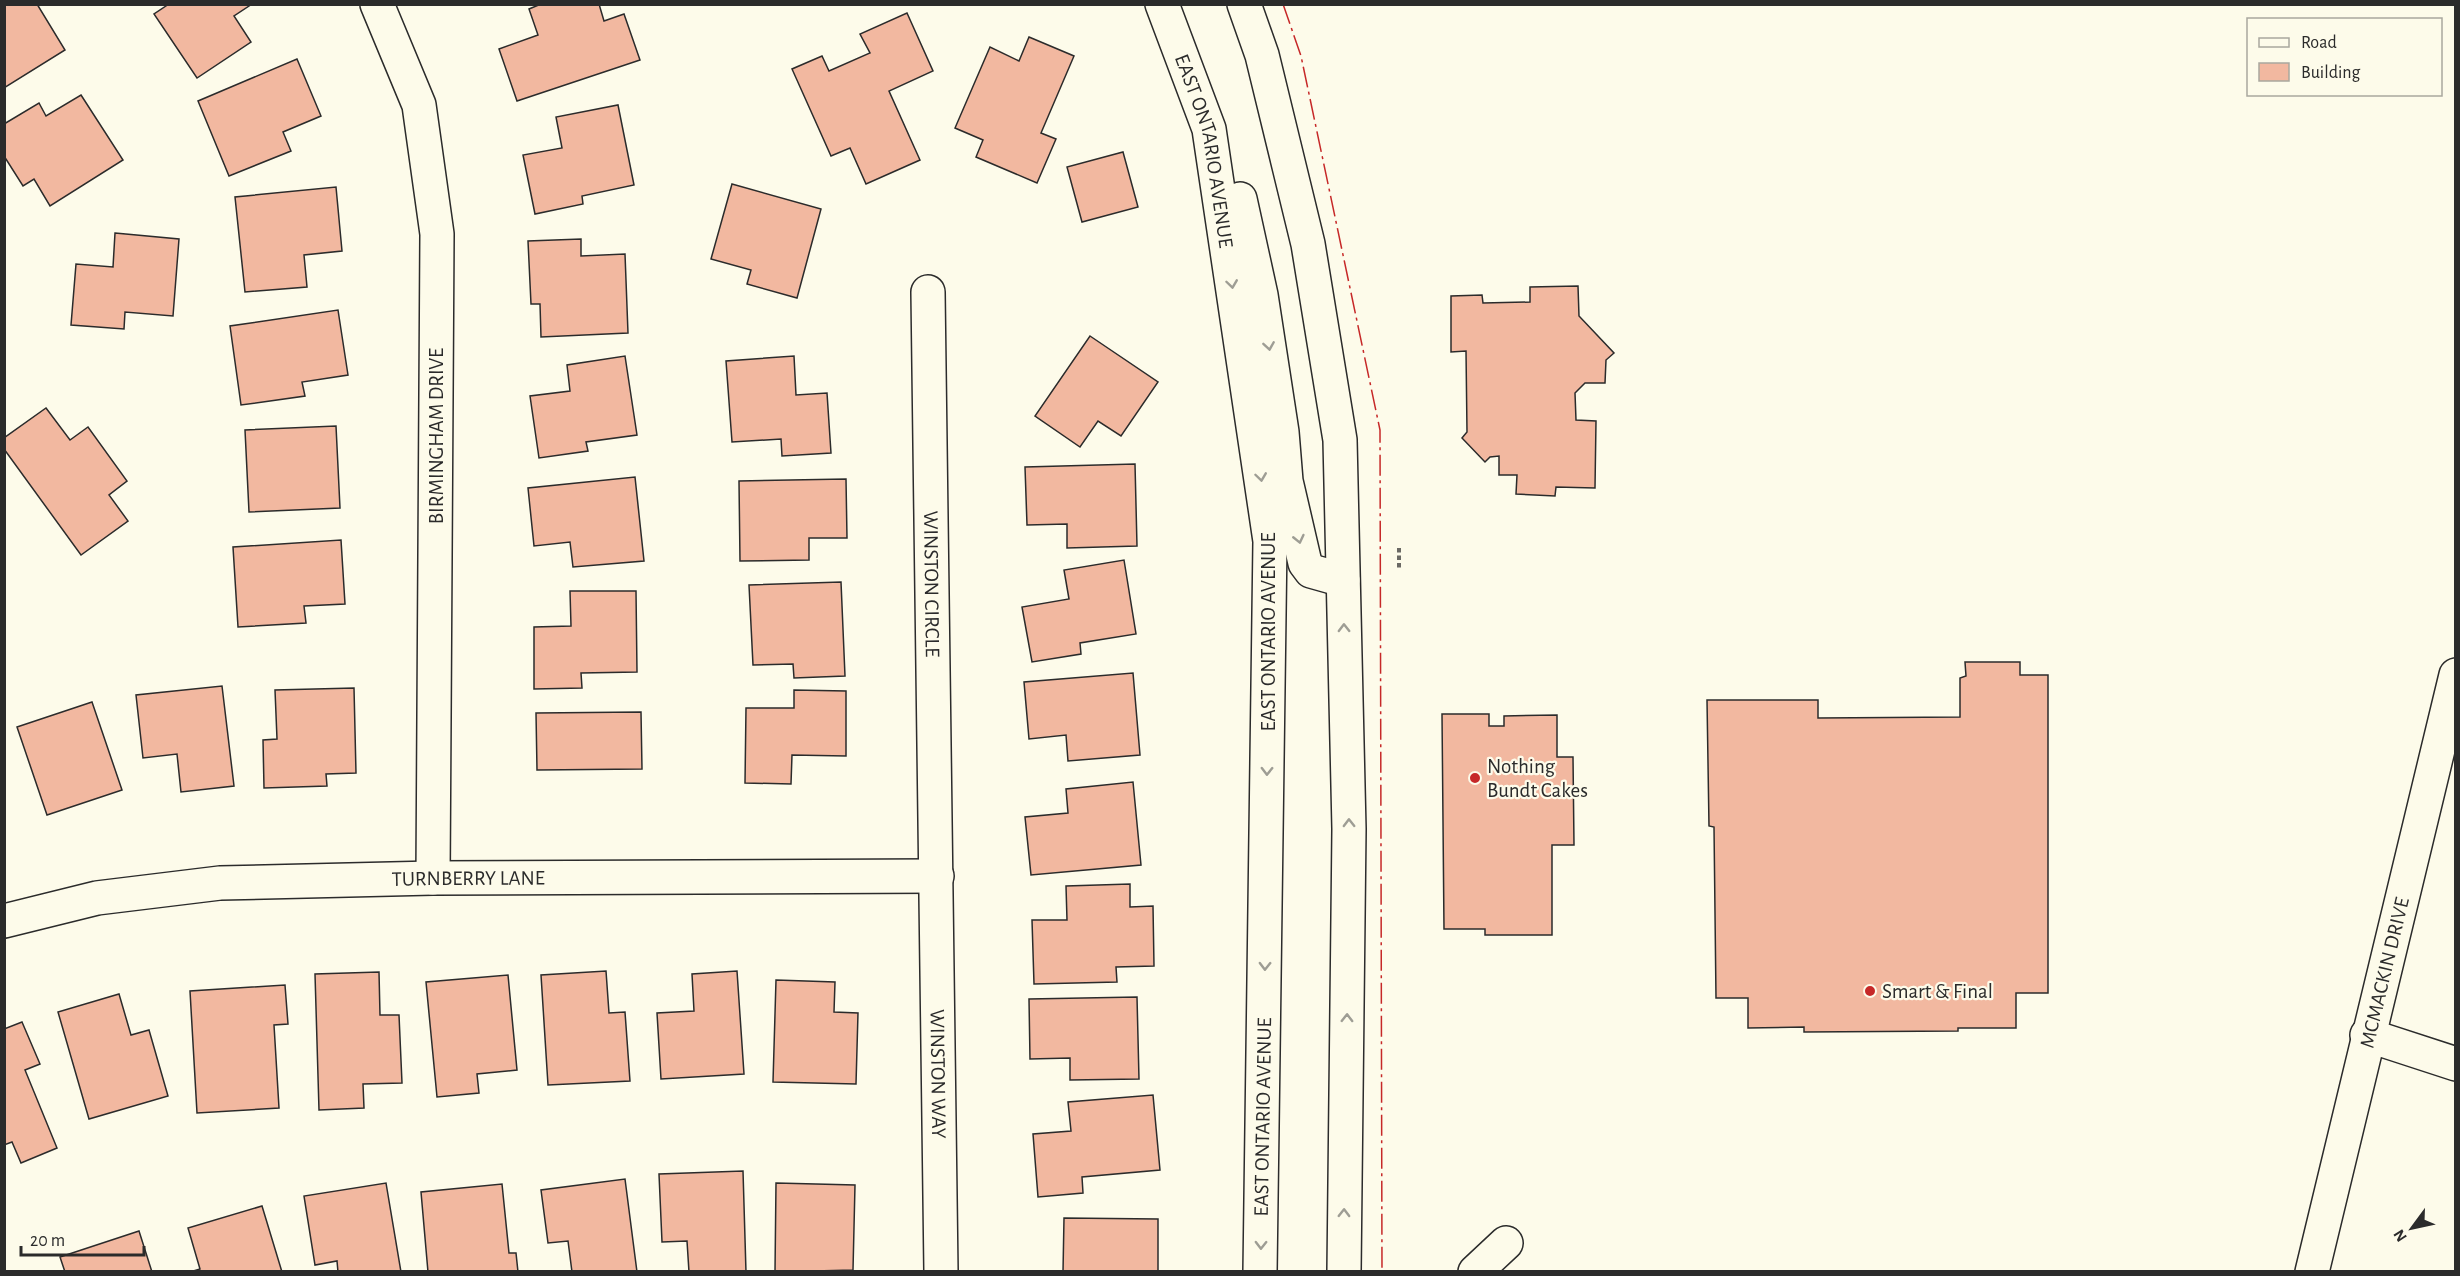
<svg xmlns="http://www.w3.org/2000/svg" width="2460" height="1276" font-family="'Alegreya Sans',sans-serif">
<rect width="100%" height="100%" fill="#fdfbea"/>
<g fill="#f2b8a0" stroke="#2b2b2b" stroke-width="1.5">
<path d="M 4,4 L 37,4 L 65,50 L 4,88 Z"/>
<path d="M 169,4 L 252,4 L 234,16 L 251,42 L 197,78 L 154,14 Z"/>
<path d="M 541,4 L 599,4 L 604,21 L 624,14 L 640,60 L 517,101 L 499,49 L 538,35 L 529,9 Z"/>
<path d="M 907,13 L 933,71 L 889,91 L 920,160 L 866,184 L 850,148 L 831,156 L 792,69 L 822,56 L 829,71 L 870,53 L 860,34 Z"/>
<path d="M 1029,37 L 1074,56 L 1041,133 L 1056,139 L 1037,183 L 976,157 L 983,140 L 955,128 L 990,47 L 1019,61 Z"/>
<path d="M 297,59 L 321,116 L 283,132 L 291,151 L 229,176 L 198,101 Z"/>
<path d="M 81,95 L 123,160 L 50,206 L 34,179 L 23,186 L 4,156 L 4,124 L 39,103 L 46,116 Z"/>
<path d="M 618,105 L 634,185 L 582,196 L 583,204 L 535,214 L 523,155 L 562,148 L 556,117 Z"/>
<path d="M 1123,152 L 1138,207 L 1082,222 L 1067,167 Z"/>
<path d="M 732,184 L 821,209 L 797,298 L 747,284 L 751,270 L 711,259 Z"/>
<path d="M 336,187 L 342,251 L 304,255 L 307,287 L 245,292 L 235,197 Z"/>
<path d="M 115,233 L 179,239 L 173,316 L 125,312 L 124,329 L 71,325 L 76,264 L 113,267 Z"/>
<path d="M 581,239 L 581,256 L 625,254 L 628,333 L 541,337 L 540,304 L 531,304 L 528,241 Z"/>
<path d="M 1578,286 L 1579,316 L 1614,353 L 1606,360 L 1605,383 L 1585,383 L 1575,393 L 1576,420 L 1596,421 L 1595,488 L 1556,487 L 1555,496 L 1516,494 L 1517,475 L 1499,475 L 1499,456 L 1490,457 L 1485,462 L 1462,438 L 1467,432 L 1466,351 L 1451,352 L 1451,296 L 1482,295 L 1483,303 L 1530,302 L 1530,287 Z"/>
<path d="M 338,310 L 348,375 L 302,382 L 305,396 L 241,405 L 230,326 Z"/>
<path d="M 1090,336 L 1158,382 L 1121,436 L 1098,421 L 1080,447 L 1035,416 Z"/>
<path d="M 625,356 L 637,435 L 586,442 L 588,451 L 539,458 L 530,396 L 570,391 L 567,365 Z"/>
<path d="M 794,356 L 796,395 L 827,393 L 831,453 L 782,456 L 781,439 L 732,442 L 726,361 Z"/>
<path d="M 46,408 L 70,440 L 88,427 L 127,481 L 109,495 L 128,521 L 81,555 L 4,449 L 4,438 Z"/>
<path d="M 336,426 L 340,508 L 249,512 L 245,430 Z"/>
<path d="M 1135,464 L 1137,546 L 1067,548 L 1067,524 L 1027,525 L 1025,467 Z"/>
<path d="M 635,477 L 644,561 L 573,567 L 570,542 L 534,546 L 528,488 Z"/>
<path d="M 846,479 L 847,538 L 809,538 L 809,560 L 740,561 L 739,481 Z"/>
<path d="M 341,540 L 345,604 L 304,606 L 306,623 L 238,627 L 233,547 Z"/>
<path d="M 1124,560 L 1136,634 L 1080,643 L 1081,654 L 1032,662 L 1022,607 L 1069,599 L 1064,570 Z"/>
<path d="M 841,582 L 845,676 L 794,678 L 793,664 L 753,665 L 749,585 Z"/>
<path d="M 570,591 L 636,591 L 637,672 L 581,673 L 582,688 L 534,689 L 534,627 L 571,626 Z"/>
<path d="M 1965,662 L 2020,662 L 2020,675 L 2048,675 L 2048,993 L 2016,993 L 2016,1028 L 1958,1028 L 1958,1031 L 1804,1032 L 1804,1027 L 1748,1028 L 1748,998 L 1716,998 L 1714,827 L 1709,826 L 1707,700 L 1818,700 L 1818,718 L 1960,717 L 1960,678 L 1966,676 Z"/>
<path d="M 1133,673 L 1140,755 L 1068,761 L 1066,735 L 1029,739 L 1024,682 Z"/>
<path d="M 222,686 L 234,786 L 181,792 L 177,754 L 143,758 L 136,695 Z"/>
<path d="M 354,688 L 356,773 L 326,774 L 327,786 L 264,788 L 263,740 L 277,739 L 275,690 Z"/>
<path d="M 794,690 L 846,691 L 846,756 L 792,755 L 791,784 L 745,783 L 746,708 L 794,708 Z"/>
<path d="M 92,702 L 122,790 L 47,815 L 17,727 Z"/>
<path d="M 641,712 L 642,769 L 537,770 L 536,713 Z"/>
<path d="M 1442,714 L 1489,714 L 1489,726 L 1504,726 L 1504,716 L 1557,715 L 1557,757 L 1573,757 L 1574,845 L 1552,845 L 1552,935 L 1485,935 L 1485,929 L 1444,929 Z"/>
<path d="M 1133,782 L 1141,865 L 1031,875 L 1025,817 L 1068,813 L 1066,789 Z"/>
<path d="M 1130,884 L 1130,907 L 1153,906 L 1154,966 L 1116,967 L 1117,982 L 1034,984 L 1032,920 L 1067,920 L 1066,886 Z"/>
<path d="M 606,971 L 609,1013 L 625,1012 L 630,1081 L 548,1085 L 541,975 Z"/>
<path d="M 737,971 L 744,1074 L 661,1079 L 657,1013 L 694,1011 L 692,974 Z"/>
<path d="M 379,972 L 380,1015 L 399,1015 L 402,1083 L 363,1084 L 364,1108 L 319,1110 L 315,974 Z"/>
<path d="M 508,975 L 517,1070 L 477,1074 L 479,1093 L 437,1097 L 426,982 Z"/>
<path d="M 776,980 L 835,982 L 834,1012 L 858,1013 L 856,1084 L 773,1082 Z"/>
<path d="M 285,985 L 288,1024 L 274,1025 L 279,1108 L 197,1113 L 190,991 Z"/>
<path d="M 119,994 L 131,1035 L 149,1030 L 168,1096 L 89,1119 L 58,1012 Z"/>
<path d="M 1137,997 L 1139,1079 L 1070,1080 L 1070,1058 L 1030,1059 L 1029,999 Z"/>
<path d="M 22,1022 L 40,1064 L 25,1070 L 57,1148 L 21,1163 L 12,1142 L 4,1145 L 4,1029 Z"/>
<path d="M 1153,1095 L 1160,1170 L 1082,1177 L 1083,1193 L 1038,1197 L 1033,1134 L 1071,1131 L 1068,1102 Z"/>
<path d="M 743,1171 L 746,1272 L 689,1272 L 687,1241 L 662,1242 L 659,1174 Z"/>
<path d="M 625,1179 L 637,1272 L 572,1272 L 568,1241 L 548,1243 L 541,1190 Z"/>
<path d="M 386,1183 L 401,1272 L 338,1272 L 337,1261 L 315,1265 L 304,1196 Z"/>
<path d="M 776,1183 L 855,1185 L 853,1270 L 775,1272 Z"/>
<path d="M 502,1184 L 509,1253 L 516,1253 L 518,1272 L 428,1272 L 421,1192 Z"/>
<path d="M 262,1206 L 282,1272 L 190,1272 L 200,1269 L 188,1228 Z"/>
<path d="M 1064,1218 L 1158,1219 L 1158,1272 L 1063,1272 Z"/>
<path d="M 139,1231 L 152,1272 L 65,1272 L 60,1257 Z"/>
</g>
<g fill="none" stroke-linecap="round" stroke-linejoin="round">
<g stroke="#2b2b2b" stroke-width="36">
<g id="minor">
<path d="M 377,4 L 419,105 L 437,234 L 433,878"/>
<path id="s1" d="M 928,292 L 941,1272"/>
<path id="s2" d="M 4,921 L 97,898 L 220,883 L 433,878 L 937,876"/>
<path d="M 2367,1035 L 2456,1064"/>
<path d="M 1475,1272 L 1506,1243"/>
<path id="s3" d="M 2312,1272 L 2456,675"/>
</g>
</g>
<g stroke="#2b2b2b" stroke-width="36">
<g id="major">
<path id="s4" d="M 1162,4 L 1209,129 L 1270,541 L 1260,1272"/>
<path d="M 1244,4 L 1262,55 L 1308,244 L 1340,440 L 1349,829 L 1344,1272"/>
<path d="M 1240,199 L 1261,295 L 1282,432 L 1286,481 L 1305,563 L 1311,571 L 1343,580"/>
</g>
</g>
<path stroke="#6a6964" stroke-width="4" stroke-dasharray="4.5 3" stroke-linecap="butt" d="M 1399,548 L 1399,569"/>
<use href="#minor" stroke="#fdfbea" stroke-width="33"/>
<use href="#major" stroke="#fdfbea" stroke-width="33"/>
<path stroke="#c62828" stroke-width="1.5" stroke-dasharray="21 4.5 3 4.5" stroke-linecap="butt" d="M 1283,4 L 1301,56 L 1380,430 L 1382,1272"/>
</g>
<defs><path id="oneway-chevron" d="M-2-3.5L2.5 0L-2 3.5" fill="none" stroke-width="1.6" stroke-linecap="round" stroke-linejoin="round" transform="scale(1.5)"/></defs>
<g stroke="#9e9d94">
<use href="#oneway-chevron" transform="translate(1232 284) rotate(82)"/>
<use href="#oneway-chevron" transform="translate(1269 346) rotate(81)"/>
<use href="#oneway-chevron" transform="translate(1261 477) rotate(82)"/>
<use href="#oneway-chevron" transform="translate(1299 539) rotate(77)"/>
<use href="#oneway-chevron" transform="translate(1344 628) rotate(-91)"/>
<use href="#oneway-chevron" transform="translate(1267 771) rotate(91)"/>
<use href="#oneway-chevron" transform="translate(1349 823) rotate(-91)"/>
<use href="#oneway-chevron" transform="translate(1265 966) rotate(91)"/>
<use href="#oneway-chevron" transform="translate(1347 1018) rotate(-89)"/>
<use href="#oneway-chevron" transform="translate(1344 1213) rotate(-89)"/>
<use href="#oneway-chevron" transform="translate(1261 1245) rotate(91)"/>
</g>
<g fill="#c62828" stroke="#fdfbea" stroke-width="2">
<circle cx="1475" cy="778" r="6"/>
<circle cx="1870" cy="991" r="6"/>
</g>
<g text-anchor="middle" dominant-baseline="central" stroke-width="4.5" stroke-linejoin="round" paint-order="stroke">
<g font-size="21" fill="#2b2b2b" stroke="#fdfbea">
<text stroke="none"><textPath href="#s4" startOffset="154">EAST ONTARIO AVENUE</textPath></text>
<text transform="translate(436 436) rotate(-90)">BIRMINGHAM DRIVE</text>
<text stroke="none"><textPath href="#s1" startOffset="292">WINSTON CIRCLE</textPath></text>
<text transform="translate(1268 632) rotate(-90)">EAST ONTARIO AVENUE</text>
<text stroke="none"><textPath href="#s2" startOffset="468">TURNBERRY LANE</textPath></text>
<text stroke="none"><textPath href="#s3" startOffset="308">MCMACKIN DRIVE</textPath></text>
<text stroke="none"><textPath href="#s1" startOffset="782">WINSTON WAY</textPath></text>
<text transform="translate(1263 1117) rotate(-89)">EAST ONTARIO AVENUE</text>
</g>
<g font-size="21" fill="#2b2b2b" stroke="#fdfbea" text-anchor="start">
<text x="1487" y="766">Nothing<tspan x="1487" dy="24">Bundt Cakes</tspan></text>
<text x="1882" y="991">Smart &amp; Final</text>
</g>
</g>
<rect width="2460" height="1276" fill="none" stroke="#2b2b2b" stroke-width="12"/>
<rect x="2247" y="18" width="195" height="78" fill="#fdfbea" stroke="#a9a89e" stroke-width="1.5"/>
<rect x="2259" y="38" width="30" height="9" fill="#fdfbea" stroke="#a9a89e" stroke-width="1.5"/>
<text x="2301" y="48" font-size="18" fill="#2b2b2b">Road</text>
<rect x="2259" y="63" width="30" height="18" fill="#f2b8a0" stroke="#a9a89e" stroke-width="1.5"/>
<text x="2301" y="78" font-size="18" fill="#2b2b2b">Building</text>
<g transform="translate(2412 1228) rotate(237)" stroke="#fdfbea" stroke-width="4.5" paint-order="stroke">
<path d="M0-4.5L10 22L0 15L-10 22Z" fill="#2b2b2b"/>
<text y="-9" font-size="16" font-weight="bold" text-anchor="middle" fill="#2b2b2b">N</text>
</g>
<path d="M21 1246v9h123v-9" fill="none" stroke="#2b2b2b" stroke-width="3"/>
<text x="30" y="1246" font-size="18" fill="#2b2b2b" stroke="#fdfbea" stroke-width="4.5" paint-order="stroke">20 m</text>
</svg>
